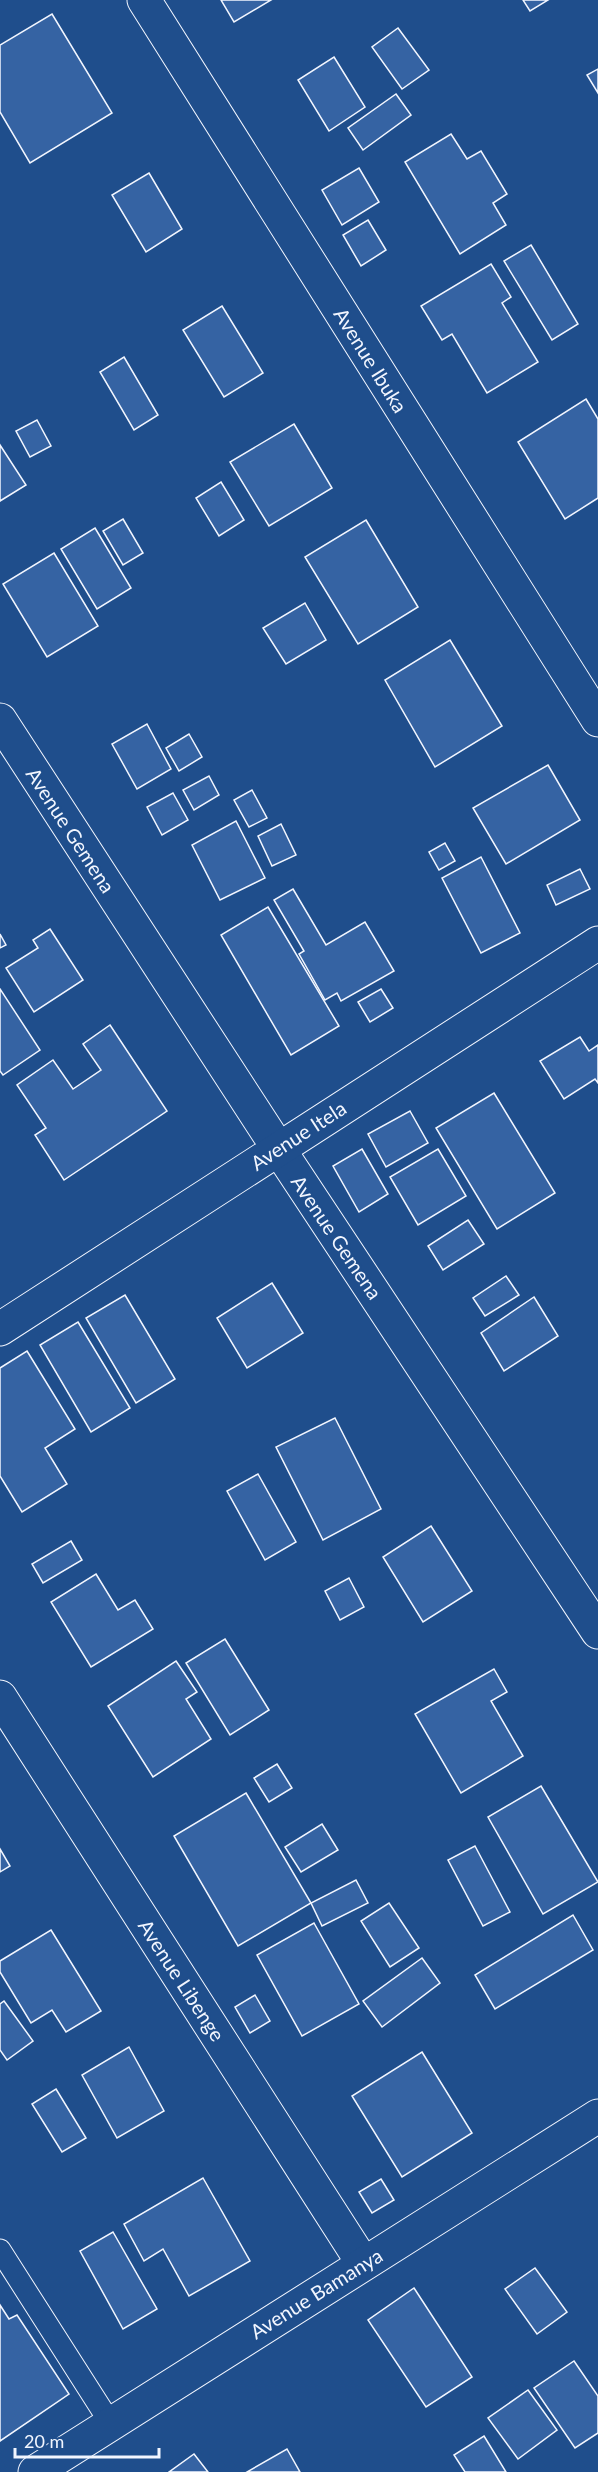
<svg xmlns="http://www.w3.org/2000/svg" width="598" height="2472" font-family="Lato,sans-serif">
<rect width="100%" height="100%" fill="#1f4e8c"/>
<g fill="#3563a3" stroke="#f2f6ff" stroke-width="1.5">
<path d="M 221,0 L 271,0 L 234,22 Z"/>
<path d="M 523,0 L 548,0 L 530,11 Z"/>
<path d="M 52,14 L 112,113 L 30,163 L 0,112 L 0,45 Z"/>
<path d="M 398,28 L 429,70 L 402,89 L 372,47 Z"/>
<path d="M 334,57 L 365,107 L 329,131 L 298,80 Z"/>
<path d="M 598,69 L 598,93 L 587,75 Z"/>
<path d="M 396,94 L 411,115 L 363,150 L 348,128 Z"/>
<path d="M 451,134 L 467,159 L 481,151 L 507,194 L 493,203 L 506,225 L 460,254 L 405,162 Z"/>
<path d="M 359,168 L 379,202 L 342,225 L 322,190 Z"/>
<path d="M 149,173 L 182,229 L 146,252 L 112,195 Z"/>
<path d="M 368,220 L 386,250 L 361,266 L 343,235 Z"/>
<path d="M 531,245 L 578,324 L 552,340 L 504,261 Z"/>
<path d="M 491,264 L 511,297 L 502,303 L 538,362 L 487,393 L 452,334 L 442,340 L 421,306 Z"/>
<path d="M 222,306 L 263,373 L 224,397 L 183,330 Z"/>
<path d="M 124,357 L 158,415 L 134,430 L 100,372 Z"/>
<path d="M 586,399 L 598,419 L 598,498 L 565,519 L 518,442 Z"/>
<path d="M 37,420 L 51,446 L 30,457 L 16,431 Z"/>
<path d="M 294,424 L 332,488 L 269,526 L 230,462 Z"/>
<path d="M 0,445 L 26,485 L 0,501 Z"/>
<path d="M 221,482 L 244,520 L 219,536 L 196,498 Z"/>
<path d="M 123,519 L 143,553 L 123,565 L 103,531 Z"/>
<path d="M 366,520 L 418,607 L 358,644 L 305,557 Z"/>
<path d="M 95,528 L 131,588 L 97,609 L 61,549 Z"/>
<path d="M 54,553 L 98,626 L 47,657 L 3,584 Z"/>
<path d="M 305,603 L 326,640 L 286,664 L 263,628 Z"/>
<path d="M 450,640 L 502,726 L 435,767 L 385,680 Z"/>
<path d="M 147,724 L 171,769 L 137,789 L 112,744 Z"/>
<path d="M 189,734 L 202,757 L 179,771 L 166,748 Z"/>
<path d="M 548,765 L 580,820 L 506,864 L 473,808 Z"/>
<path d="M 209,776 L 219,795 L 194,810 L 183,790 Z"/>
<path d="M 252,790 L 267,818 L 249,827 L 234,800 Z"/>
<path d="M 173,793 L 188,820 L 162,835 L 147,807 Z"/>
<path d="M 236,821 L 265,878 L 220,900 L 192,845 Z"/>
<path d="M 281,824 L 296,855 L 272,866 L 258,836 Z"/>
<path d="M 445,843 L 455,861 L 439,870 L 429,852 Z"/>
<path d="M 481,857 L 520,933 L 481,953 L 442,878 Z"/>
<path d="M 580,869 L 590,889 L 556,905 L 547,885 Z"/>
<path d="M 293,889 L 326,945 L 365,922 L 394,971 L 341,1001 L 337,993 L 325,1000 L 299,954 L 304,951 L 274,900 Z"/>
<path d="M 268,907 L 339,1026 L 291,1055 L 221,935 Z"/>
<path d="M 50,929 L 83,980 L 34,1012 L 6,968 L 38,948 L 33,940 Z"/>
<path d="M 0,934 L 6,945 L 0,948 Z"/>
<path d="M 0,989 L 40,1050 L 3,1075 L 0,1071 Z"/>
<path d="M 381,989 L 393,1008 L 370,1022 L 358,1002 Z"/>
<path d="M 110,1025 L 167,1111 L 64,1180 L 35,1135 L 46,1128 L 17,1085 L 53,1060 L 73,1089 L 101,1070 L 83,1044 Z"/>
<path d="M 580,1037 L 589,1051 L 598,1045 L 598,1083 L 595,1079 L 564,1099 L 540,1061 Z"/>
<path d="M 494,1093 L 555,1193 L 497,1229 L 436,1128 Z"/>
<path d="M 410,1111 L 428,1143 L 386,1167 L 368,1134 Z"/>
<path d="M 362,1149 L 388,1194 L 359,1212 L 333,1166 Z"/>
<path d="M 438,1149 L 466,1196 L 418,1225 L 390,1177 Z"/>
<path d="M 468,1220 L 484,1244 L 443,1270 L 428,1246 Z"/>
<path d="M 506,1276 L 519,1295 L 485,1316 L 473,1298 Z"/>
<path d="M 272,1283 L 303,1333 L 247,1368 L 217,1318 Z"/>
<path d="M 125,1295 L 175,1379 L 136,1403 L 86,1318 Z"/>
<path d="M 534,1297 L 558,1336 L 504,1371 L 481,1333 Z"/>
<path d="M 78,1322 L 130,1408 L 91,1432 L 40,1345 Z"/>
<path d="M 27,1351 L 75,1429 L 45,1448 L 67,1484 L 22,1512 L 0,1476 L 0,1368 Z"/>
<path d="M 335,1418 L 381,1509 L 323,1540 L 276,1447 Z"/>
<path d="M 258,1474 L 296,1542 L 265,1560 L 227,1491 Z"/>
<path d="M 431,1526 L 472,1591 L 423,1622 L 383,1557 Z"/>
<path d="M 71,1541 L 82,1560 L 43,1583 L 32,1564 Z"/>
<path d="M 96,1574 L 118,1610 L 135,1600 L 153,1629 L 91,1667 L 51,1602 Z"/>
<path d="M 349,1578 L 364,1607 L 340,1620 L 325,1591 Z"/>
<path d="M 225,1639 L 269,1710 L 230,1735 L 186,1663 Z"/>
<path d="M 176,1661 L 197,1692 L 186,1699 L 211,1739 L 153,1777 L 108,1706 Z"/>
<path d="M 494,1669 L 507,1692 L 491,1701 L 523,1756 L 461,1793 L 415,1714 Z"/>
<path d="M 277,1764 L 292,1788 L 269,1802 L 254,1778 Z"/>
<path d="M 541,1786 L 598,1882 L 543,1914 L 488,1817 Z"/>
<path d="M 246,1793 L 311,1903 L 238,1946 L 174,1836 Z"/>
<path d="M 322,1824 L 338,1850 L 301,1872 L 285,1847 Z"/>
<path d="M 475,1846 L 510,1912 L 483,1926 L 448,1860 Z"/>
<path d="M 0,1849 L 10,1866 L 0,1872 Z"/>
<path d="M 356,1880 L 368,1903 L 322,1926 L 311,1903 Z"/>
<path d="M 389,1903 L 419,1948 L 390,1967 L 361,1921 Z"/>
<path d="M 573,1915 L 593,1950 L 495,2009 L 475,1975 Z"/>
<path d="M 314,1923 L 359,2004 L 302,2036 L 257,1955 Z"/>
<path d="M 51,1930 L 101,2011 L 66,2032 L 52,2010 L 31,2023 L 0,1972 L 0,1961 Z"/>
<path d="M 422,1958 L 440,1983 L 382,2027 L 363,2001 Z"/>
<path d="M 255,1995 L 270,2021 L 250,2033 L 235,2007 Z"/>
<path d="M 4,2001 L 33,2041 L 7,2060 L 0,2050 L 0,2004 Z"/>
<path d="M 129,2047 L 164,2111 L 117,2138 L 82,2075 Z"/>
<path d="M 422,2052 L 472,2133 L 402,2177 L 352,2096 Z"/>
<path d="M 56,2089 L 86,2138 L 62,2152 L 32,2104 Z"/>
<path d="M 203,2178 L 250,2261 L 189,2296 L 163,2249 L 144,2261 L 124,2224 Z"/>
<path d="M 381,2179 L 394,2200 L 372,2213 L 359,2192 Z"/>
<path d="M 113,2232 L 157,2309 L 123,2329 L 80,2251 Z"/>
<path d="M 535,2268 L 567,2312 L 537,2334 L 505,2289 Z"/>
<path d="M 414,2288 L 472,2377 L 426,2407 L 368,2320 Z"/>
<path d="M 0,2305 L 9,2319 L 17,2315 L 69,2394 L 0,2441 Z"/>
<path d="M 574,2361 L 598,2396 L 598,2433 L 575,2448 L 534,2388 Z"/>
<path d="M 528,2390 L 557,2430 L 518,2459 L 488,2418 Z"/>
<path d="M 484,2436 L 506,2472 L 465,2472 L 454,2455 Z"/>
<path d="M 287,2449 L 300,2472 L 247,2472 Z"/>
<path d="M 194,2454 L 208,2472 L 169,2472 Z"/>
</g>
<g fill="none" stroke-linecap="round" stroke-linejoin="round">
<g stroke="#f2f6ff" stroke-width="23">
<path id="lane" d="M 0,2250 L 111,2424"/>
</g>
<g stroke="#f2f6ff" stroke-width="35">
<g id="street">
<path d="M 144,0 L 598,720"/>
<path d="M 0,720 L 278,1148 L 598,1632"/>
<path d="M 0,1697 L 363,2263"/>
<path d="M 35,2472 L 598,2116"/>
</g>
</g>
<g stroke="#f2f6ff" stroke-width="35">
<path id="secondary" d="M 0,1329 L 598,943"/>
</g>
<use href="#lane" stroke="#1f4e8c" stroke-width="21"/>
<use href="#street" stroke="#1f4e8c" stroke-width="33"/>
<use href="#secondary" stroke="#1f4e8c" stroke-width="33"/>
</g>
<g text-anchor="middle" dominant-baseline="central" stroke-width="4.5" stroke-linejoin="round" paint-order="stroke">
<g font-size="20" fill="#f2f6ff" stroke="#1f4e8c">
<text transform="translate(371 360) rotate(58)">Avenue Ibuka</text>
<text transform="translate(71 830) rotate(57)">Avenue Gemena</text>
<text transform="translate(298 1135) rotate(-33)">Avenue Itela</text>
<text transform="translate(337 1237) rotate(56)">Avenue Gemena</text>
<text transform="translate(182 1980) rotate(57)">Avenue Libenge</text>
<text transform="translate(316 2293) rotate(-32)">Avenue Bamanya</text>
</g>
</g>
<path d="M15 2448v9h144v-9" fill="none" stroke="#f2f6ff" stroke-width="3"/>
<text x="24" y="2448" font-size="18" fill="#f2f6ff" stroke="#1f4e8c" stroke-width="4.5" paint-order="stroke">20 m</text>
</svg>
